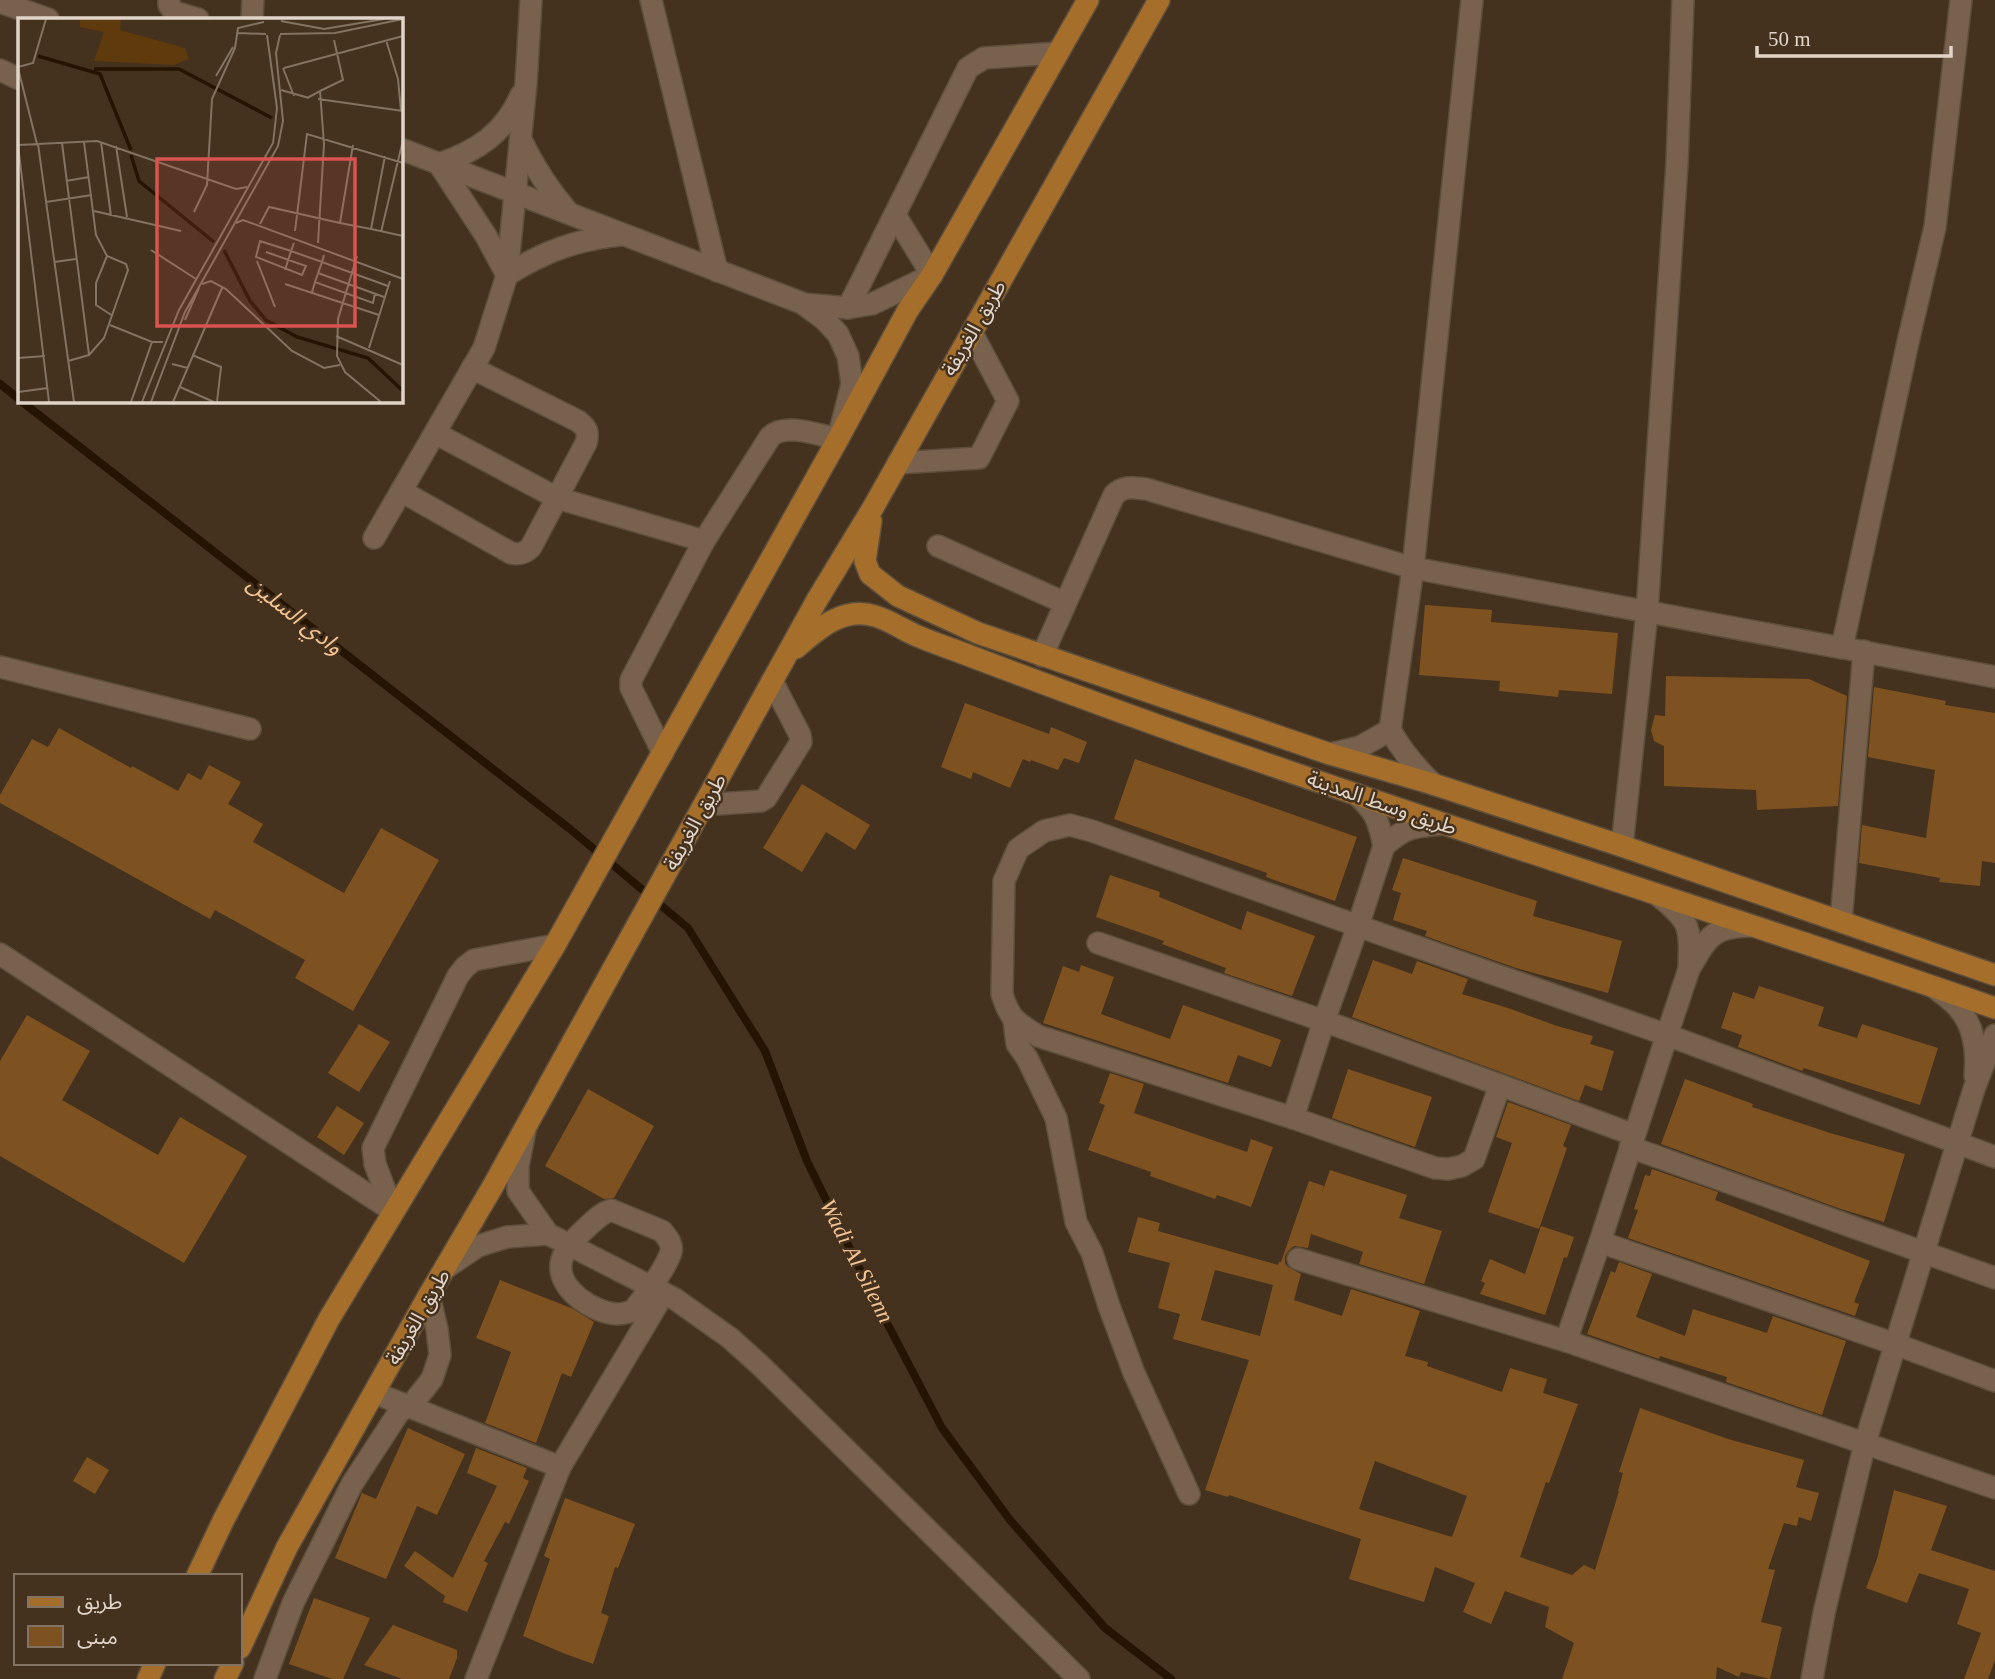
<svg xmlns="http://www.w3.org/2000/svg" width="1995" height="1679" font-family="'Times New Roman','Noto Sans Arabic',serif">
<rect width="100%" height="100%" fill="#44311e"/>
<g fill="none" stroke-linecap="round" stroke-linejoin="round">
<g stroke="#261402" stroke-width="8">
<path d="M 0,384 L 19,399"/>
<path d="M 21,401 L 570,829 L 688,928 L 765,1051 L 807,1161 L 875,1300 L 942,1428 L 1010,1520 L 1105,1628 L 1171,1679"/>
</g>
</g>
<g fill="#7e5220" fill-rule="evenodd">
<path d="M 1425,605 L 1492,610 L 1491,622 L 1618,633 L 1612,694 L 1559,690 L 1558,697 L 1499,691 L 1500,681 L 1419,675 Z"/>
<path d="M 1666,676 L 1809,679 L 1847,696 L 1838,806 L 1757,810 L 1756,790 L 1664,786 L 1664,746 L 1654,741 L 1651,730 L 1655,715 L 1665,716 Z"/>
<path d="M 1874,687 L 1946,701 L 1945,705 L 1995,713 L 1995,863 L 1982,861 L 1980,886 L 1939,882 L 1940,878 L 1859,863 L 1862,825 L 1926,838 L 1935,770 L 1868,757 Z"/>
<path d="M 965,703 L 1049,734 L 1051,727 L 1087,742 L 1079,763 L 1064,758 L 1058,770 L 1031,760 L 1030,762 L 1023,759 L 1010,788 L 973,772 L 971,779 L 941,767 Z"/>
<path d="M 59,728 L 131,768 L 132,766 L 178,791 L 188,773 L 201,780 L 209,765 L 241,782 L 228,804 L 263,824 L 253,842 L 344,893 L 381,828 L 439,860 L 353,1011 L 295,978 L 305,960 L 215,910 L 210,919 L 0,803 L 0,795 L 32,739 L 48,747 Z"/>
<path d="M 1135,759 L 1357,837 L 1335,901 L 1266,877 L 1267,873 L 1114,819 Z"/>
<path d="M 802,784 L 870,825 L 855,850 L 826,832 L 802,872 L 763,848 Z"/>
<path d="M 1403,858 L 1537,901 L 1533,916 L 1622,941 L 1608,993 L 1516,968 L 1425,936 L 1427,931 L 1393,920 L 1401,893 L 1392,890 Z"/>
<path d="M 1110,875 L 1160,892 L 1159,897 L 1241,930 L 1247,911 L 1315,936 L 1292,996 L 1224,973 L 1226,968 L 1162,944 L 1164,941 L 1096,917 Z"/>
<path d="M 1373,960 L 1412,974 L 1417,961 L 1468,979 L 1462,994 L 1508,1008 L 1557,1026 L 1593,1036 L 1590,1044 L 1614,1051 L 1602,1091 L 1585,1085 L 1579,1101 L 1352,1017 Z"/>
<path d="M 1081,965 L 1114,977 L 1101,1014 L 1170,1039 L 1183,1005 L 1281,1040 L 1271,1067 L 1238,1055 L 1228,1083 L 1043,1023 L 1063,966 L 1079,972 Z"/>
<path d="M 1759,986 L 1824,1007 L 1818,1026 L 1857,1038 L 1862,1024 L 1938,1048 L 1920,1105 L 1804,1068 L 1802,1071 L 1738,1047 L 1742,1035 L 1721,1028 L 1733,992 L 1754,999 Z"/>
<path d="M 27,1015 L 90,1051 L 62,1100 L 158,1155 L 180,1117 L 247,1156 L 184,1263 L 0,1156 L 0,1061 Z"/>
<path d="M 359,1024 L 390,1042 L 359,1092 L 328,1073 Z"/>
<path d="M 1348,1069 L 1432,1097 L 1415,1147 L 1332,1118 Z"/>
<path d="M 1110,1073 L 1144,1084 L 1134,1113 L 1247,1152 L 1251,1139 L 1273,1147 L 1251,1207 L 1217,1195 L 1215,1199 L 1150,1176 L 1151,1172 L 1088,1150 L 1105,1105 L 1099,1103 Z"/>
<path d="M 1685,1079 L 1753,1104 L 1752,1107 L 1830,1133 L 1905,1154 L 1884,1222 L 1841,1209 L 1661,1144 Z"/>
<path d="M 588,1089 L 654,1126 L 614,1198 L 604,1199 L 545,1166 Z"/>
<path d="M 1508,1102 L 1571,1125 L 1563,1146 L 1567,1148 L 1539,1229 L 1488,1212 L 1512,1143 L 1496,1137 Z"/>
<path d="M 337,1106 L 364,1123 L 344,1155 L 317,1137 Z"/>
<path d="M 1652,1169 L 1718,1192 L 1715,1200 L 1870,1261 L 1854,1302 L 1859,1304 L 1855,1316 L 1628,1238 L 1638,1210 L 1634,1209 L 1645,1175 L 1650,1176 Z"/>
<path d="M 1330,1170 L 1407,1195 L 1399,1218 L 1442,1231 L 1424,1284 L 1359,1264 L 1363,1252 L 1311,1234 L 1308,1248 L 1294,1246 L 1289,1250 L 1285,1256 L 1285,1263 L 1288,1267 L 1301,1274 L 1294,1300 L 1342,1316 L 1351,1289 L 1415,1309 L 1420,1311 L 1405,1356 L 1428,1362 L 1427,1366 L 1502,1392 L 1510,1368 L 1547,1379 L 1543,1393 L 1578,1404 L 1549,1483 L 1546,1482 L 1520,1557 L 1572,1575 L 1584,1565 L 1595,1570 L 1619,1491 L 1618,1491 L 1623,1473 L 1619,1472 L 1640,1408 L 1728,1439 L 1804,1460 L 1796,1487 L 1819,1493 L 1811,1521 L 1799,1517 L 1797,1526 L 1784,1523 L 1768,1569 L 1775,1570 L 1761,1622 L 1782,1627 L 1770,1679 L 1741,1672 L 1739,1677 L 1717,1667 L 1716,1679 L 1562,1679 L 1574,1643 L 1545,1627 L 1549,1607 L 1505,1591 L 1491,1624 L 1463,1612 L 1475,1583 L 1435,1567 L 1424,1602 L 1349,1579 L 1361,1539 L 1229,1495 L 1228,1497 L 1205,1490 L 1249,1360 L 1173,1339 L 1180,1314 L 1158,1308 L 1170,1263 L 1128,1252 L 1138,1217 L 1160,1223 L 1158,1231 L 1278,1265 L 1279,1262 L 1281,1262 L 1309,1181 L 1324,1186 L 1322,1193 ZM 1215,1270 L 1273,1285 L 1260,1336 L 1201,1320 ZM 1375,1461 L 1467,1496 L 1452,1537 L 1359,1509 Z"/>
<path d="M 1541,1226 L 1574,1237 L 1567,1258 L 1564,1257 L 1545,1315 L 1480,1294 L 1485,1283 L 1481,1281 L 1490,1259 L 1525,1274 Z"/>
<path d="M 1619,1262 L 1652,1274 L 1636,1317 L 1685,1336 L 1693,1309 L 1767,1333 L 1773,1316 L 1846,1341 L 1822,1415 L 1726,1382 L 1727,1377 L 1660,1356 L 1659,1359 L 1587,1334 L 1611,1271 L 1615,1273 Z"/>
<path d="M 500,1280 L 571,1308 L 594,1322 L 571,1377 L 562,1373 L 536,1443 L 485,1423 L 511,1352 L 476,1338 Z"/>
<path d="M 408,1428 L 465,1454 L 437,1515 L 417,1506 L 386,1579 L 335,1558 L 362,1493 L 376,1499 Z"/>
<path d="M 476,1448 L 527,1468 L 523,1478 L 529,1481 L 509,1524 L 505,1522 L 484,1561 L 488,1563 L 467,1612 L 443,1602 L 445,1596 L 404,1566 L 415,1551 L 453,1578 L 497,1486 L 467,1473 Z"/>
<path d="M 87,1457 L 109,1470 L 95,1494 L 73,1481 Z"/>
<path d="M 1894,1490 L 1947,1506 L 1931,1550 L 1995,1571 L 1995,1660 L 1988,1679 L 1964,1679 L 1981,1633 L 1957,1624 L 1969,1589 L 1919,1573 L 1907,1603 L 1866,1588 L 1877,1559 Z"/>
<path d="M 565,1498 L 635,1524 L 618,1568 L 615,1567 L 601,1613 L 609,1616 L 593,1664 L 563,1653 L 523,1636 L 550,1559 L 544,1556 Z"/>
<path d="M 314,1598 L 370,1618 L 343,1679 L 332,1679 L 289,1664 Z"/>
<path d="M 393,1625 L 457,1650 L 457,1658 L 449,1679 L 402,1679 L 364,1665 Z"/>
</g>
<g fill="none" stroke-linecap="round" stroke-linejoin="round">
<g stroke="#5d4e3c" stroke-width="24">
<g id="minor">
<path d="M 169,0 L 169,5 L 174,12 L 198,19"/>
<path d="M 651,0 L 717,271"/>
<path d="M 0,2 L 48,19"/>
<path d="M 252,19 L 253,0"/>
<path d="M 0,70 L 19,79"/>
<path d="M 521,95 C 505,133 477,151 439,164 L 486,236 L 507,275 C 543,252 578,239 621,235"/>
<path d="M 521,140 C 534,167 549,190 568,212"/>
<path d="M 401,149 L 802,303 L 824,319 L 838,334 L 848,356 L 852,384 L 838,439 C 819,435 784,422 770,437 L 704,541 L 631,680 L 631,688 L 635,696 L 663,753"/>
<path d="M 804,304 L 848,308 L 872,304 L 932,275 L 895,215"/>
<path d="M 848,308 L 968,68 L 984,58 L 1058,53"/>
<path d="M 435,433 L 557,498 L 704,541"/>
<path d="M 898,463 L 979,458 L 1008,401 L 972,333"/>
<path d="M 401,491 L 511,553 C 520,555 525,553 531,547 L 586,443 C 589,432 587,428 578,421 L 472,368"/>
<path d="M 374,538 L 484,348 L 507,275 L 526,83 L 531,0"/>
<path d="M 938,546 L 1065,603"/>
<path d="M 1849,649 L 1995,677"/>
<path d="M 1042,656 L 1114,495 C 1124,485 1133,488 1146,489 L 1413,568 L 1842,648 L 1908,342 L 1935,227 L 1961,0"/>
<path d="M 0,667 L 250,729"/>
<path d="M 1390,730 L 1413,568 L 1472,0"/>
<path d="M 1330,754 L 1360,747 L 1390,730 C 1402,751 1415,767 1433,784"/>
<path d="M 1356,794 C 1376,812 1378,819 1384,846 C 1406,826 1414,827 1442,824"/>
<path d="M 704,805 L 761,801 L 766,798 L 801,742 L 800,735 L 772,681"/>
<path d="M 1622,846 L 1647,612 L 1677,163 L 1683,0"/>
<path d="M 1659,896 C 1692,922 1690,928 1689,969 C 1709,936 1711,927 1752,926"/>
<path d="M 1841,921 L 1864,651"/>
<path d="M 1098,943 L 1324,1021 L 1500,1085 L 1474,1159 L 1462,1166 L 1448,1169 L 1435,1168 L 1293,1118 L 1038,1036 C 1016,1022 1010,1020 1002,994 L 1004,881 L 1018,849 L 1044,831 L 1070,825 L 1092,831 L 1358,926 L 1384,846"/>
<path d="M 0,954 L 393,1211"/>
<path d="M 1934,987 C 1942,994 1954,1001 1960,1010 C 1975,1028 1977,1054 1975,1076"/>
<path d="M 1014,1020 L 1017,1044 L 1027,1058 L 1056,1118 L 1076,1222 L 1092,1253 L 1109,1306 L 1134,1373 L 1189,1494"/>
<path d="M 1500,1085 L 1634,1135"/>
<path d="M 1293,1118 L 1324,1021 L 1358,926 L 1667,1035 L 1689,969"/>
<path d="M 525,1131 L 518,1166 L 518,1191 L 548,1234 L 675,1299 L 730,1338 L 760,1365 L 1079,1679"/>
<path d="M 1630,1147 L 1995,1278"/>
<path d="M 611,1210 L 662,1231 C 667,1237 673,1244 671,1252 C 666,1269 644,1297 633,1311 C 628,1312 622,1314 617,1314 C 594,1313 558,1290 561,1264 C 563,1249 575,1239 585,1229 C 593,1222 601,1213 611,1210 Z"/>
<path d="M 393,1211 L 375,1164 L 373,1148 L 458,976 L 465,967 L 474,960 L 555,945"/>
<path d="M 1600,1242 L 1667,1035 L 1995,1157"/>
<path d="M 1298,1259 L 1566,1341 L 1995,1488"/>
<path d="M 447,1267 L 478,1246 L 507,1237 L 548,1234"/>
<path d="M 1566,1341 L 1600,1242 L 1895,1344 L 1995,1381"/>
<path d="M 375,1393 L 560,1467"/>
<path d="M 265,1679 L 293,1603 L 352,1484 L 399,1412 L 413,1403 L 432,1379 L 440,1355 L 437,1329 L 429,1295"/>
<path d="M 476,1679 L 560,1467 L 664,1293"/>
<path d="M 1812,1679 L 1824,1613 L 1865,1443 L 1974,1089 L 1995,1035"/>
</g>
</g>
<g stroke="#5d4e3c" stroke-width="24">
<g id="major">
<path d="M 871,521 L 865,561 L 870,574 L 898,596 L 978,633 L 1330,754 L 1433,784 L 1622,846 L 1995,975"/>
<path d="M 796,648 C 818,629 843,606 875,616 C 889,620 902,629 915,635 C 929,641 943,646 957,651 C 1041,683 1125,714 1210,744 C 1470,836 1735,917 1995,1008"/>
<path d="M 197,1576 L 223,1521 L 329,1319 L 555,945 L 838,439 L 908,310 L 932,275 L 1088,0"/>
<path d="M 240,1648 L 287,1547 L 429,1295 L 493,1186 L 817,600 L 874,506 L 1159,0"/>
<path d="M 148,1679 L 155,1663"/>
<path d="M 225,1679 L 233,1663"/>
</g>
</g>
<use href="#minor" stroke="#78624d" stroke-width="21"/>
<use href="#major" stroke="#a56f2b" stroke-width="21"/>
</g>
<g text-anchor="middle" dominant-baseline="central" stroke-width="5" stroke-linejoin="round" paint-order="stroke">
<g font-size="21" fill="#e1d5c9" stroke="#44311e">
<text transform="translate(974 328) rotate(-60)">طريق الغريفة</text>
<text transform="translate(1382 803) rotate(19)">طريق وسط المدينة</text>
<text transform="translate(695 822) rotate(-61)">طريق الغريفة</text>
<text transform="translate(418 1317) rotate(-60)">طريق الغريفة</text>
</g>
<g font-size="23" font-style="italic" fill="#f3c393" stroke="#44311e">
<text transform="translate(295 615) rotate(38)">وادي السلين</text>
<text transform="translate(857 1261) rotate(63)">Wadi Al Silenn</text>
</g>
</g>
<g transform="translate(18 18)">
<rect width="385" height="385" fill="#44311e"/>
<path d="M 62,1 L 103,1 L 102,12 L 167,30 L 171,41 L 156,47 L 76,43 L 86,14 L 62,9 Z" fill="#5f3a0d"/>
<path fill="none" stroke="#261402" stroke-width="3.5" d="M 20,38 L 82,56 L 113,132M 76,51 L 161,51 L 254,100M 113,137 L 121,163 L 196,224M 206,232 L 232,283 L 248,302 L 279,319 L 350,340 L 385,373"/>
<path fill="none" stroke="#837362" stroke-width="2" d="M 263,3 L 306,11 L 366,1M 220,15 L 248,16M 262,16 L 317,15 L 385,1M 368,22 L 380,61 L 383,93M 0,49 L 15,45 L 28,1M 0,50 L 19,126M 265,50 L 276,78M 266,50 L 385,18M 198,58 L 215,29M 263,72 L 291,80M 302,73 L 325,62 L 316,22M 289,80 L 302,73 L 306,126 L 300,225M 300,81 L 385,93M 83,124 L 93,198M 44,125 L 71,337M 20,126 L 56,384M 0,127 L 31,384M 0,127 L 79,123 L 218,171 L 229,169M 98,128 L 109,199M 367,138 L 353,211 L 385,218M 48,163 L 71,159M 28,184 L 74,177M 76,193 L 163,213M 176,194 L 189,167 L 194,81 L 217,30 L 220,10 L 246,4M 218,205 L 225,202 L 385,261M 322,205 L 353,211M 242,206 L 251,189 L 322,205 L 335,127M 277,213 L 289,116 L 385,145M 363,214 L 385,122M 133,232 L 178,261M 248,234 L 288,248 L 284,257 L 238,239 L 242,223 L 273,233 L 276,225M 89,238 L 78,265 L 78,287 L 95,298M 339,238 L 320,301 L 319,338 L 327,354 L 363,384M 239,243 L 257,289M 36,244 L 58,241M 267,252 L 273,233 L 304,244 L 306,237M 300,255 L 366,279M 297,264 L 304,244 L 370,268M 184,266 L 193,263 L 208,271 L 274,333 L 306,350 L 322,347M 267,266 L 361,297M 294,274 L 297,264 L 355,285 L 357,275M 167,302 L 181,270M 92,307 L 134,324 L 145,324M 318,318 L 385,347M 351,330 L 372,263M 174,337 L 203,349 L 199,384M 0,340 L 27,338M 50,343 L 71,337 L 86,320 L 110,252 L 108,246 L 89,238 L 78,217 L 66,124M 166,349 L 154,346 L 170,350M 162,369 L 196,384M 0,374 L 30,370M 113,384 L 134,324M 124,384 L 161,292 L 255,125 L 259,90 L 249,17M 133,384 L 167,294 L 260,128 L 265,103 L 258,35 L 262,17M 155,384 L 204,270"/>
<path fill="#d95350" fill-opacity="0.15" stroke="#d95350" stroke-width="3.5" d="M 139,141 L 337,141 L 337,308 L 139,308 Z"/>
<rect width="385" height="385" fill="none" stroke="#e1d5c9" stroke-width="3.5"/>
</g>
<rect x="14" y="1574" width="228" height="91" fill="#44311e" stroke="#837362" stroke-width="2"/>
<rect x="28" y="1597" width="35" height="10" fill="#a56f2b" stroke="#837362" stroke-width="2"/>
<text x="77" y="1609" font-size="21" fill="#e1d5c9">طريق</text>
<rect x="28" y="1626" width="35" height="21" fill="#7e5220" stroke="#837362" stroke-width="2"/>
<text x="77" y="1644" font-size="21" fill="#e1d5c9">مبنى</text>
<path d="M1757 46v10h194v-10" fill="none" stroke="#e1d5c9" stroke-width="3.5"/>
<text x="1768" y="46" font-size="21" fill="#e1d5c9" stroke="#44311e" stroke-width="5" paint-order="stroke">50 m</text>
</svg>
